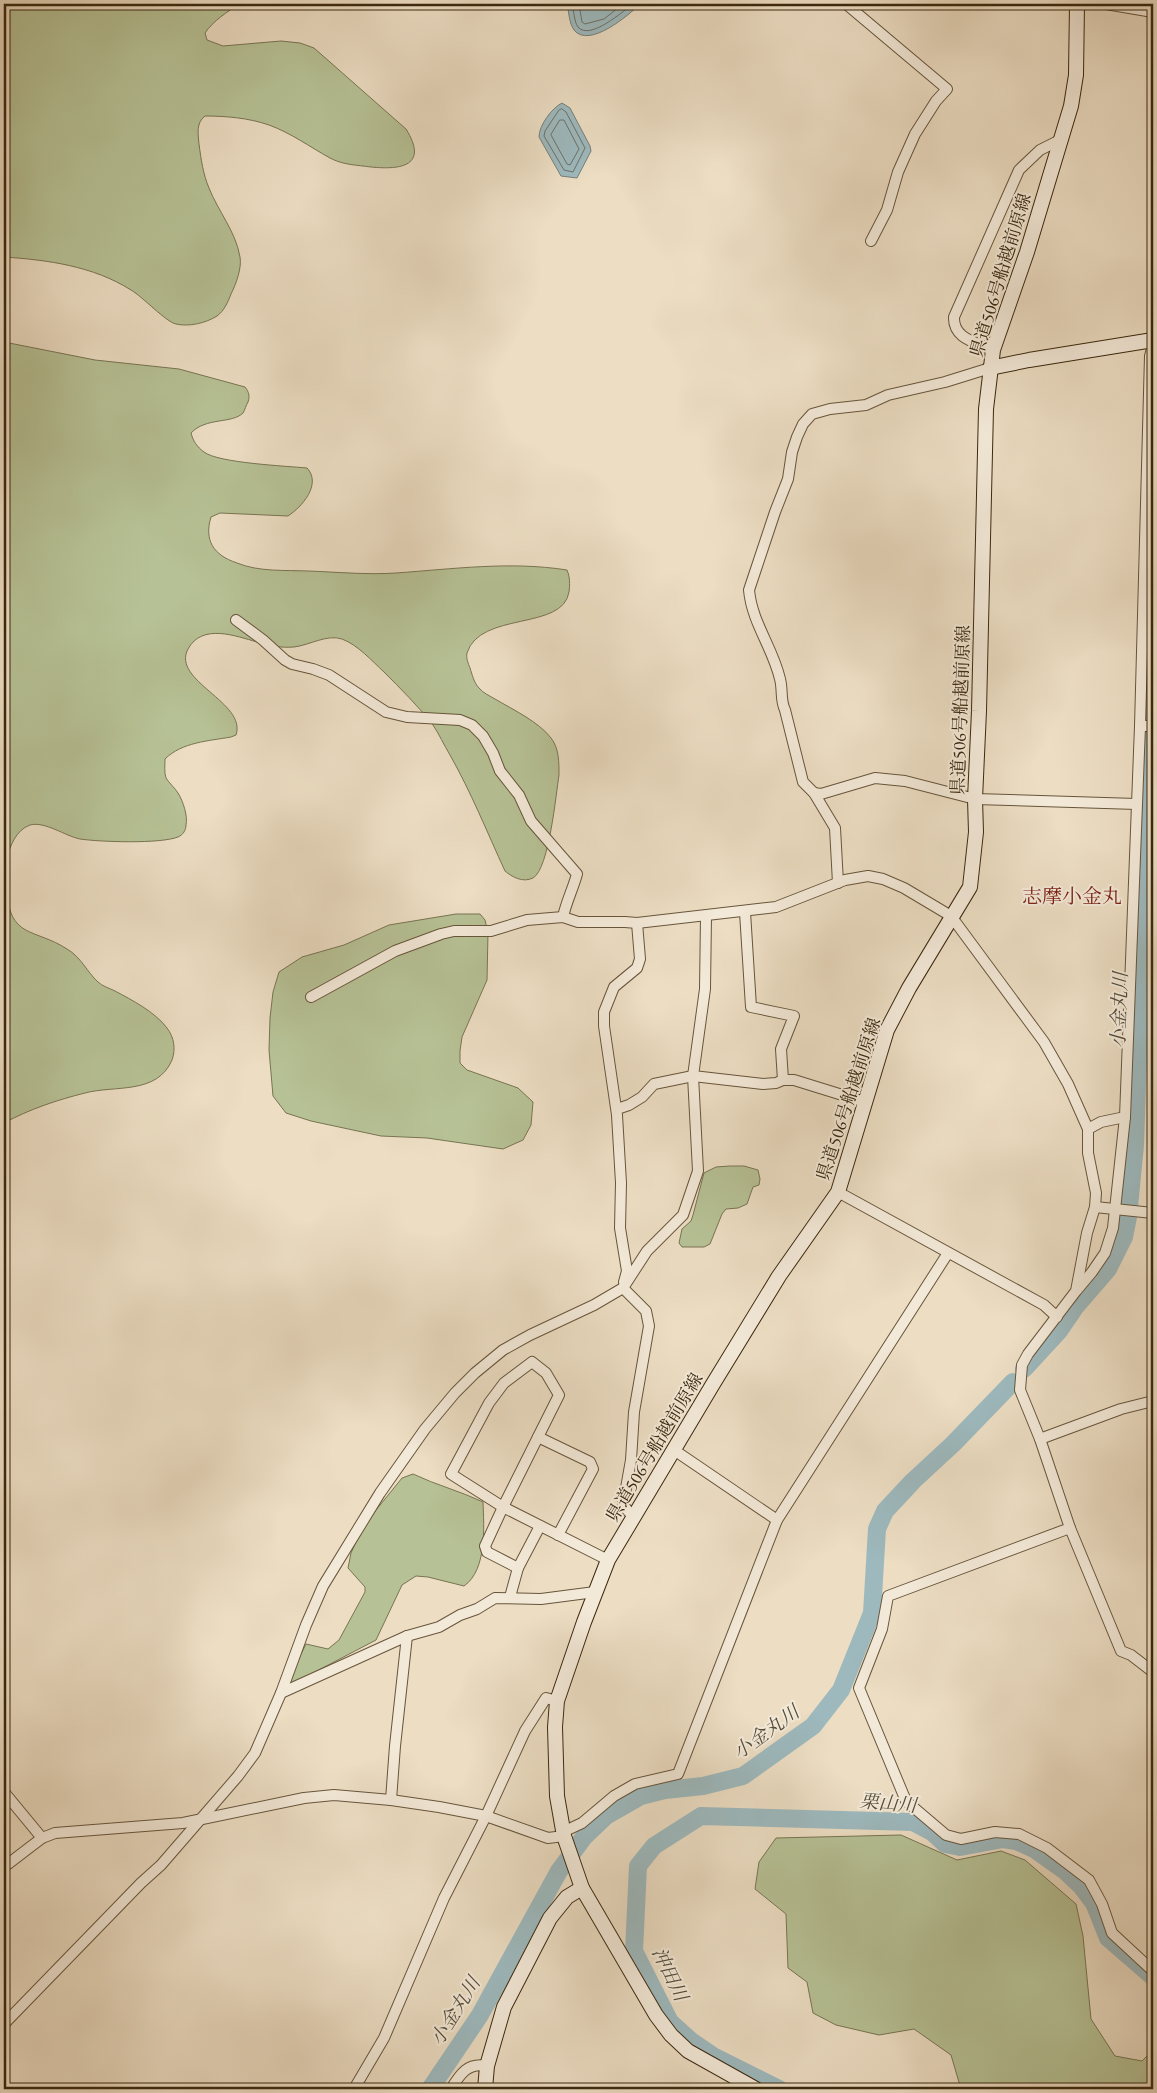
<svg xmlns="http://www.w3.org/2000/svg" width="1157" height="2093" font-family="'EB Garamond','Noto Serif JP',serif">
<rect width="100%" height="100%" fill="#ecddc3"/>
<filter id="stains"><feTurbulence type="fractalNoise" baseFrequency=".004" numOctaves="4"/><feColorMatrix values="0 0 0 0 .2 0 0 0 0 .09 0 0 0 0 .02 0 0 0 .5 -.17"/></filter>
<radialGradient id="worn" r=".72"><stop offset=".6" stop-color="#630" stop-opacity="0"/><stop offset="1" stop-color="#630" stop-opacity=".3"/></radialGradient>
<g fill="#b6c195" stroke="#787452">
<path d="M 4,4 L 240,4 C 228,11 213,21 205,33 L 207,40 L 223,46 L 281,41 L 300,43 L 314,48 L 406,129 C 429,166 401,170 371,167 C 357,165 343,165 330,158 C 310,147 291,133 269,125 C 249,118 226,116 205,116 C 196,123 198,133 199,144 C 201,159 203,174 209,188 C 218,211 236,232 240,257 C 242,268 236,284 231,294 C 228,302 224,311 217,316 C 206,323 189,327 176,324 C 166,322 143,297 131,290 C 93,266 48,260 4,257 Z"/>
<path d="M 4,342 L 95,360 L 179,369 L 245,387 C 249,392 250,396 248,402 C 246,405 245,410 243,413 C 232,424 206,417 191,433 C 193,441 197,447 204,452 C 218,463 286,466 307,468 C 322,484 302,507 288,516 L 220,513 L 211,517 C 204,540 213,555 237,563 C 259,572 285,570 308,571 C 337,572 367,575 396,573 C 453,569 510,561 567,570 C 570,577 570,584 569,592 C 563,631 480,611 467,653 C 466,658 468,663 470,668 C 472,674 474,683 479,688 C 483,693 490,696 495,699 C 512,709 539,722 551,738 C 559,748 559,762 559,775 C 556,794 549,869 533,878 C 523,883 512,877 505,871 C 487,832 471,792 450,755 C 444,745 439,734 433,725 C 418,706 401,689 384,672 C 372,661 358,645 342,639 C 327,634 310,645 294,647 C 281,648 270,646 257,642 C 236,636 202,623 188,649 C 171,681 247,702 236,735 L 231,737 C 209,741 182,742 165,759 C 165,765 164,772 166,778 C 169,783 175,788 178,793 C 183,801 188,816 186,825 C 186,830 183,835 178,837 C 160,844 100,842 80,839 C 65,836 45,821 30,825 C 16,830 10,846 7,858 C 5,867 7,879 7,888 C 8,939 35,928 67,949 C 81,957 87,972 98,982 C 102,986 109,988 115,991 C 132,1000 155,1012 167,1028 C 174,1037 176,1049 172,1060 C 157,1095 115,1085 85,1093 C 57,1100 30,1109 4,1123 Z"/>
<path d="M 456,914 L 480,914 L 485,920 L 488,933 L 487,980 L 462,1037 L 460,1051 L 460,1063 L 467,1070 L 518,1088 L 533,1102 L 531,1125 L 523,1140 L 503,1149 L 427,1138 L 381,1136 L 311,1121 L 286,1113 L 273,1096 L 269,1050 L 270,1018 L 273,992 L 279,972 L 302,957 L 344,945 L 389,925 Z"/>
<path d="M 1153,1012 L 1153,1045 L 1143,1036 L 1149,1014 Z"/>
<path d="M 730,1166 L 744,1166 L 758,1170 L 760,1179 L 759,1185 L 753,1187 L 747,1204 L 738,1208 L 726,1209 L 722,1214 L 710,1244 L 704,1247 L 682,1247 L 679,1243 L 682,1229 L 691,1221 L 693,1215 L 704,1173 L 716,1167 Z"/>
<path d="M 413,1474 C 436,1485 460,1491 483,1502 C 484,1527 487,1570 464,1586 L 428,1577 L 416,1576 L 402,1585 L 376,1640 L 290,1685 L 288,1680 L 306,1644 L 328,1649 L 339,1640 L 365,1592 L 365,1587 L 348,1568 L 351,1553 L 363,1526 L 402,1478 Z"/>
<path d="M 901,1835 L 957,1860 L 1001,1851 L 1025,1860 L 1076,1904 L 1083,1936 L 1091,2019 L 1115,2056 L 1142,2061 L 1153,2050 L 1153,2089 L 961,2089 L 951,2055 L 914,2029 L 879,2035 L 836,2025 L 813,2013 L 807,1982 L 788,1968 L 786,1914 L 755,1889 L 759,1862 L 776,1838 Z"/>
</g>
<g fill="#9db9be" stroke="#767f78">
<path d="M 567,4 L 640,4 C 629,15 589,49 574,30 C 569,23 569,12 567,4 Z"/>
<path d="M 562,103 L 570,108 L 590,146 L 591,151 L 577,178 L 561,176 L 539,137 C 539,125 552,108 562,103 Z"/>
</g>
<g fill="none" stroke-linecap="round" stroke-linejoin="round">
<g stroke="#6c7066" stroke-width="1">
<path d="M 572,4 C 574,10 574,22 578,27 C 590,41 623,11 633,4"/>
<path d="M 579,4 L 582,22 L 585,24 L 604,19 L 623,4"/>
<path d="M 562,109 L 566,112 L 585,148 L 573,172 L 564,170 L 544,136 L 545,131 L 559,110 Z"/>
<path d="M 560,120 L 564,120 L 579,149 L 570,165 L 567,164 L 551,135 Z"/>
</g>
<g stroke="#9db9be" stroke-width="18">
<path d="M 1024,1369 L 1059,1331 L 1076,1306 L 1108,1269 L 1124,1237 L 1128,1217 L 1135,1145 L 1153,617"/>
<path d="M 430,2089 L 480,2015 L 559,1871 L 584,1837 L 606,1816 L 641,1796 L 665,1790 L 703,1786 L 743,1776 L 813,1726 L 841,1690 L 872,1613 L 877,1529 L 885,1511 L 913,1481 L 953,1444 L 1013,1382"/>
<path d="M 779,2089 L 713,2056 L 691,2041 L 670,2022 L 634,1951 L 638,1866 L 654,1846 L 701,1816 L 913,1822 L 932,1832 L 945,1844 L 960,1847 L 1003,1839 L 1016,1841 L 1034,1849 L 1065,1871 L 1081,1886 L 1094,1903 L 1108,1938 L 1153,1977"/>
</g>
<g stroke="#67553b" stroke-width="12">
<g id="street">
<path d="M 846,4 L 947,89 L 936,101 L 915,134 L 898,172 L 887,210 L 871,241"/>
<path d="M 1106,4 L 1153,12"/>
<path d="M 993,350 C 976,342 953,339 954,317 L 1019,170 L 1040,150 L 1062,139"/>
<path d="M 236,620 L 263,640 L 285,660 L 292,664 L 313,669 L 329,675 L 386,712 L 407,717 L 460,720 L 472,725 L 483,736 L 493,753 L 500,771 L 519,795 L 531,821 L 577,874 C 573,889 566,902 563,917"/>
<path d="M 1140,726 L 1153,726"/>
<path d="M 814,793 L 821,794 L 875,778 L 905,781 L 975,799 L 1137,804"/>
<path d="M 838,883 L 835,828 L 814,793 L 803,782 L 785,710 C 780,700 783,690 780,679 C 773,648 752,623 749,590 L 775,512 L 788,479 L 792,452 L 797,437 L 803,424 L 812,414 L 830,409 L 866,405 L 888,395 L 945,382 L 990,368"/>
<path d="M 745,912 L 751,1007 L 794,1016 L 781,1049 L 783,1080"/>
<path d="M 311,997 L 395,951 L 441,934 L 454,931 L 491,931 L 527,920 L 563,917 L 578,922 L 625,922 L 637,923 L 776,907 L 845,880 L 868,876 L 883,879 L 904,888 L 951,916 L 1044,1042 L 1068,1084 L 1088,1129 L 1088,1153 L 1096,1193 L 1095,1207 L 1087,1233 L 1076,1291 L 1028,1354 L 1022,1365 L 1020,1390 L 1040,1439 L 1070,1528 L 888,1596 L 882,1629 L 859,1688 L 906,1801 L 946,1835 L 961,1839 L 995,1832 L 1019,1834 L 1047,1848 L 1089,1880 L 1102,1904 L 1112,1933 L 1153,1971"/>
<path d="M 617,1109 L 629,1105 L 642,1097 L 654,1084 L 693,1076 L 763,1084 L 776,1083 L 783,1080 L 794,1080 L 865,1102"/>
<path d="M 1088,1129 L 1101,1122 L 1125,1117 L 1140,726 L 1150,356 L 1153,345"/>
<path d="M 838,1192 L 1044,1305 L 1057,1317"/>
<path d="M 1095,1207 L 1153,1213"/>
<path d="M 624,1282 L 627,1271 L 620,1228 L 621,1183 L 617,1115 L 604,1026 L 604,1012 L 614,987 L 637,968 L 640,959 L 637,923"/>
<path d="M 623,1288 L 646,1311 L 649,1326 L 634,1412 L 631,1460 L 623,1505 L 634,1518"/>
<path d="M 1077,1290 L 1092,1272 L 1105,1253 L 1113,1228 L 1125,1117"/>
<path d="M 532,1362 L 546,1373 L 559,1395 L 503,1507 L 451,1474 L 489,1403 L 504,1383 Z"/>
<path d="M 538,1437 L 590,1462 L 593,1469 L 558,1535"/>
<path d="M 1040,1439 L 1121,1409 L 1153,1401"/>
<path d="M 674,1450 L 777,1520"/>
<path d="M 1070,1528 L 1121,1651 L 1131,1655 L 1153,1672"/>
<path d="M 518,1568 L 487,1552 L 485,1546 L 503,1507 L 608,1560"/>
<path d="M 510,1597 L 518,1568 L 540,1526"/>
<path d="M 281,1693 L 407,1636 L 439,1627 L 460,1615 L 477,1609 L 495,1598 L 541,1599 L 595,1592"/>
<path d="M 4,1792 L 42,1838"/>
<path d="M 391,1800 L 395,1746 L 407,1636"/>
<path d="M 563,1832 L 582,1823 L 614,1796 L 635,1784 L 678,1774 L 777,1520 L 948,1253"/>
<path d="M 4,1867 L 42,1838 L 55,1833 L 183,1823 L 304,1798 L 334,1795 L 391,1800 L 439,1807 L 486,1816 L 548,1838 L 564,1836"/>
<path d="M 4,2024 L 141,1883 L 161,1865 L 238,1776 L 255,1753 L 281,1693 L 306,1625 L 323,1586 L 380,1493 L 425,1429 L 455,1393 L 475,1373 L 503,1350 L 530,1335 L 594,1305 L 623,1288 L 647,1251 L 683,1215 L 698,1171 L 693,1076 L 705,989 L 706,916"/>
<path d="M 354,2089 L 384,2038 L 444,1898 L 486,1816 L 525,1731 L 546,1698 L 557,1701"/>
<path d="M 451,2089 C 460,2074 468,2062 487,2066"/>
</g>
</g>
<g stroke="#3b280e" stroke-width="16">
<g id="secondary">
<path d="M 990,368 L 1029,360 L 1153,340"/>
<path d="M 485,2089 L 487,2066 L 504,2007 L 550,1918 L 567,1897 L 582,1888"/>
<path d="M 756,2089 L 688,2051 L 671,2035 L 656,2015 L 582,1888 L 564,1836 L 557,1796 L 555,1727 L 557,1701 L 584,1622 L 608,1560 L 713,1384 L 779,1276 L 838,1192 L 887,1030 L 909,988 L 970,887 L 976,832 L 975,799 L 979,711 L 986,409 L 993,350 L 1027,252 L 1071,106 L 1076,75 L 1077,4"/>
</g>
</g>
<use href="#street" stroke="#f3e9d8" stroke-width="10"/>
<use href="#secondary" stroke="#f3e9d8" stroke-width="14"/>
</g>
<g text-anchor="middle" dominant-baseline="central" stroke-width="4" stroke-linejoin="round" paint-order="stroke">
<g font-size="18" fill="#3b280e" stroke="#f3e9d8">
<text transform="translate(1000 275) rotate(-73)">県道506号船越前原線</text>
<text transform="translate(960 710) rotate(-88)">県道506号船越前原線</text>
<text transform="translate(848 1099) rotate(-72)">県道506号船越前原線</text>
<text transform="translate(654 1447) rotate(-59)">県道506号船越前原線</text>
</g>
<g font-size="19" font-style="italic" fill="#544c3a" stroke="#f3e9d8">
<text transform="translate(1119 1010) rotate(-88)">小金丸川</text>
<text transform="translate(766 1732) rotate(-36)">小金丸川</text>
<text transform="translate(888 1803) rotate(5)">栗山川</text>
<text transform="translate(670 1974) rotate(64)">沖田川</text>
<text transform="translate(455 2011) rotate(-58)">小金丸川</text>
</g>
<g font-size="20" fill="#7a1f14" stroke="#f3e9d8">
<text x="1072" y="896">志摩小金丸</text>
</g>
</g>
<rect width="1157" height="2093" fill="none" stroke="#ecddc3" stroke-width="20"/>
<rect x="5" y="5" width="1147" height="2083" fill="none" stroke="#3b280e" stroke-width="2.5"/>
<rect x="10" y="10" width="1137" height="2073" fill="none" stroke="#3b280e"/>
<rect width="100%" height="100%" filter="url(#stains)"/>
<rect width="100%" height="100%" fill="url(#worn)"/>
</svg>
